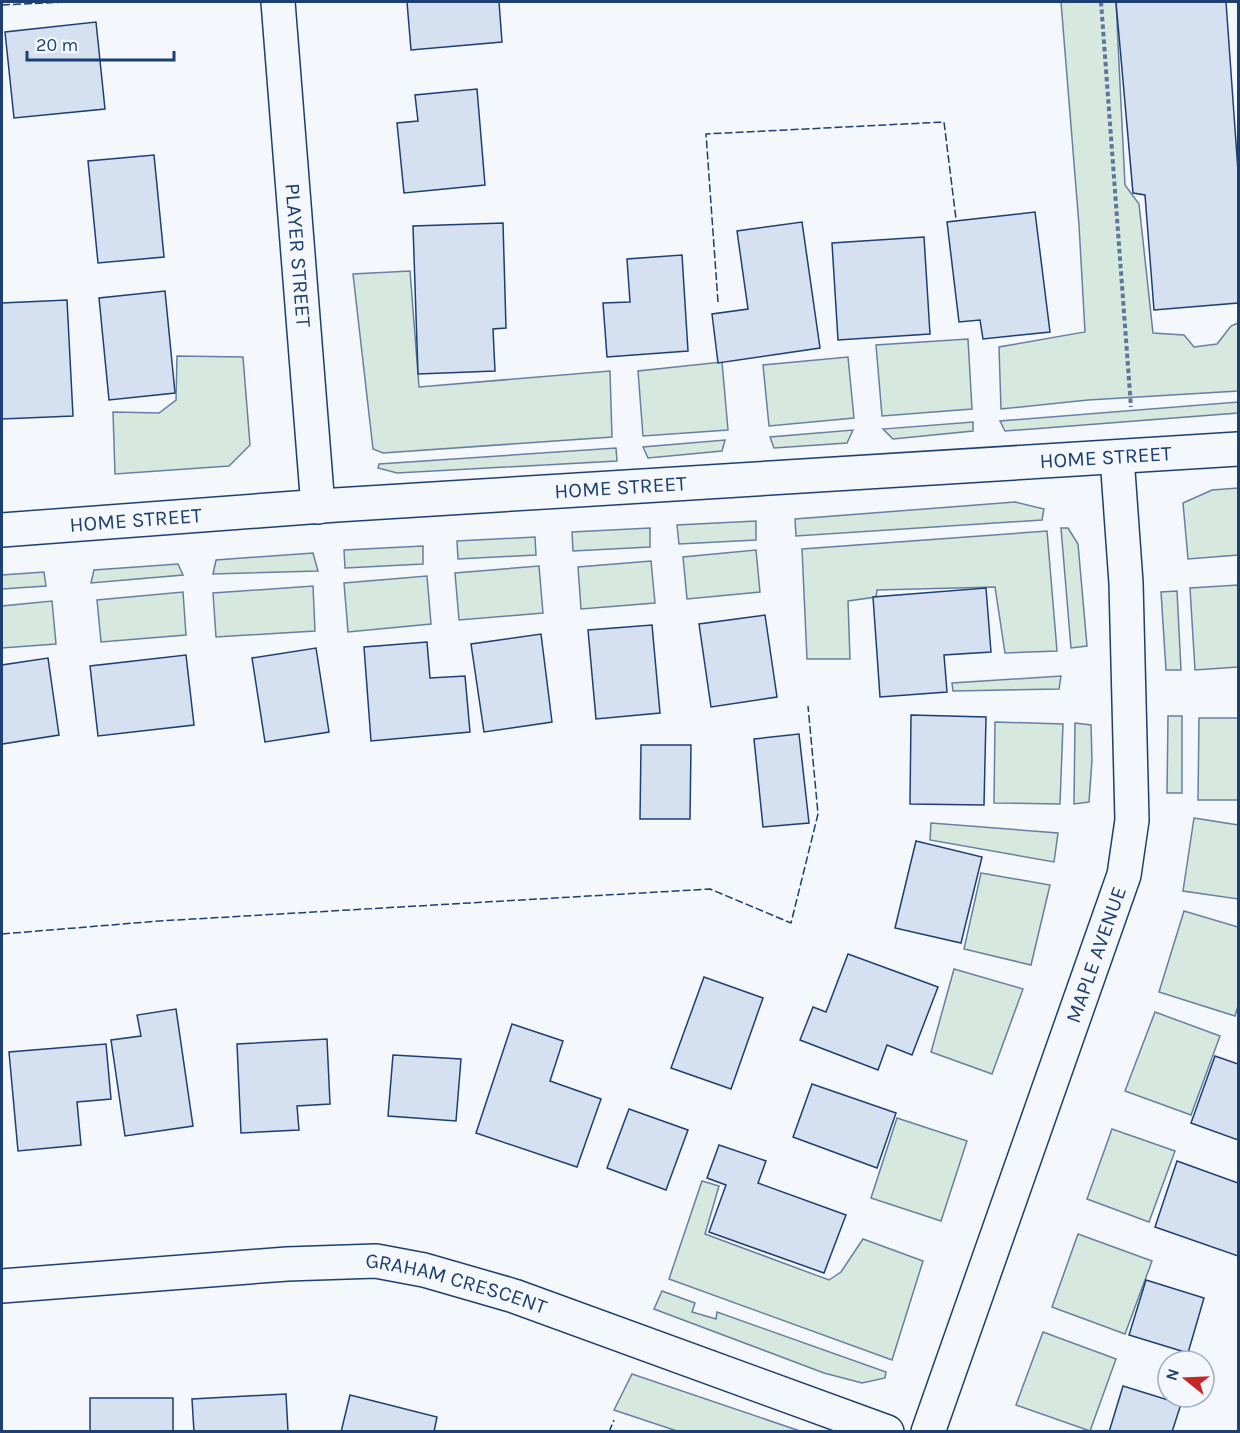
<svg xmlns="http://www.w3.org/2000/svg" width="1240" height="1433" font-family="Karla,sans-serif">
<rect width="100%" height="100%" fill="#f4f7fb"/>
<g fill="#d7e8df" stroke="#687fa3" stroke-width="1.5">
<path d="M 1061,2 L 1116,2 L 1125,185 L 1139,204 L 1153,333 L 1184,335 L 1194,347 L 1217,344 L 1231,326 L 1238,323 L 1238,391 L 1088,400 L 1001,409 L 999,347 L 1085,332 L 1079,225 Z"/>
<path d="M 410,271 L 419,387 L 610,371 L 612,437 L 383,453 L 373,449 L 353,274 Z"/>
<path d="M 968,339 L 972,409 L 882,416 L 876,345 Z"/>
<path d="M 177,356 L 243,357 L 250,445 L 229,466 L 115,474 L 113,412 L 159,413 L 176,400 Z"/>
<path d="M 848,357 L 854,418 L 769,426 L 763,365 Z"/>
<path d="M 722,362 L 728,430 L 643,436 L 638,371 Z"/>
<path d="M 1238,402 L 1238,413 L 1005,431 L 1000,421 Z"/>
<path d="M 973,422 L 973,431 L 893,439 L 883,429 Z"/>
<path d="M 853,430 L 847,443 L 774,448 L 770,437 Z"/>
<path d="M 725,440 L 722,451 L 648,458 L 643,447 Z"/>
<path d="M 616,448 L 617,461 L 397,473 L 378,468 L 379,464 Z"/>
<path d="M 1238,488 L 1238,555 L 1188,559 L 1183,503 L 1212,490 Z"/>
<path d="M 1015,502 L 1044,509 L 1042,520 L 796,536 L 795,519 Z"/>
<path d="M 756,521 L 756,540 L 679,544 L 677,525 Z"/>
<path d="M 650,528 L 650,547 L 573,551 L 572,532 Z"/>
<path d="M 1061,528 L 1068,528 L 1078,544 L 1087,646 L 1071,648 Z"/>
<path d="M 1047,531 L 1057,651 L 1005,653 L 995,587 L 877,590 L 876,597 L 848,601 L 850,659 L 807,659 L 802,549 Z"/>
<path d="M 535,537 L 536,555 L 458,559 L 457,541 Z"/>
<path d="M 423,546 L 423,564 L 345,568 L 344,550 Z"/>
<path d="M 756,550 L 760,592 L 687,599 L 683,557 Z"/>
<path d="M 313,553 L 318,571 L 213,574 L 216,560 Z"/>
<path d="M 651,561 L 655,603 L 581,609 L 578,567 Z"/>
<path d="M 178,564 L 183,575 L 91,583 L 94,570 Z"/>
<path d="M 539,566 L 543,613 L 459,620 L 455,573 Z"/>
<path d="M 44,572 L 46,586 L 2,589 L 2,575 Z"/>
<path d="M 427,576 L 431,624 L 348,632 L 344,583 Z"/>
<path d="M 1238,585 L 1238,667 L 1195,670 L 1190,588 Z"/>
<path d="M 313,586 L 315,631 L 216,637 L 213,593 Z"/>
<path d="M 1177,591 L 1181,670 L 1166,670 L 1161,592 Z"/>
<path d="M 183,592 L 186,635 L 101,642 L 97,600 Z"/>
<path d="M 52,601 L 56,644 L 2,648 L 2,606 Z"/>
<path d="M 1061,676 L 1059,689 L 953,691 L 952,683 Z"/>
<path d="M 1168,716 L 1182,716 L 1182,793 L 1167,793 Z"/>
<path d="M 1199,718 L 1238,718 L 1238,800 L 1198,800 Z"/>
<path d="M 995,722 L 1063,724 L 1060,804 L 994,803 Z"/>
<path d="M 1075,723 L 1091,725 L 1092,760 L 1089,802 L 1074,804 Z"/>
<path d="M 1194,818 L 1238,825 L 1238,899 L 1183,891 Z"/>
<path d="M 931,823 L 1058,833 L 1054,862 L 930,840 Z"/>
<path d="M 981,873 L 1050,885 L 1031,965 L 964,949 Z"/>
<path d="M 1184,911 L 1238,927 L 1238,1006 L 1235,1016 L 1159,992 Z"/>
<path d="M 954,969 L 1023,989 L 992,1074 L 931,1052 Z"/>
<path d="M 1155,1012 L 1220,1036 L 1191,1115 L 1125,1091 Z"/>
<path d="M 897,1118 L 967,1141 L 941,1221 L 871,1198 Z"/>
<path d="M 1112,1129 L 1175,1151 L 1149,1222 L 1087,1199 Z"/>
<path d="M 702,1181 L 719,1186 L 705,1234 L 829,1280 L 841,1272 L 863,1239 L 923,1261 L 892,1360 L 669,1279 Z"/>
<path d="M 1078,1234 L 1152,1261 L 1125,1334 L 1052,1307 Z"/>
<path d="M 662,1291 L 695,1303 L 692,1312 L 716,1319 L 717,1312 L 886,1372 L 885,1378 L 862,1383 L 824,1373 L 654,1309 Z"/>
<path d="M 1043,1332 L 1116,1359 L 1090,1431 L 1016,1405 Z"/>
<path d="M 632,1374 L 800,1431 L 677,1431 L 614,1410 Z"/>
</g>
<g fill="#d5e0f0" stroke="#1d3f73" stroke-width="1.5">
<path d="M 407,2 L 499,2 L 502,42 L 411,50 Z"/>
<path d="M 1116,2 L 1226,2 L 1238,171 L 1238,303 L 1154,310 L 1145,195 L 1133,193 Z"/>
<path d="M 96,22 L 105,109 L 14,118 L 5,32 Z"/>
<path d="M 477,89 L 485,185 L 404,193 L 397,123 L 418,121 L 415,95 Z"/>
<path d="M 154,155 L 164,257 L 98,263 L 88,161 Z"/>
<path d="M 1035,212 L 1050,332 L 983,339 L 980,320 L 959,322 L 947,222 Z"/>
<path d="M 802,222 L 820,348 L 718,363 L 712,314 L 748,309 L 737,231 Z"/>
<path d="M 503,223 L 506,328 L 493,329 L 495,371 L 418,374 L 413,226 Z"/>
<path d="M 924,237 L 930,334 L 838,340 L 832,243 Z"/>
<path d="M 682,255 L 688,351 L 607,357 L 603,303 L 630,302 L 627,259 Z"/>
<path d="M 165,291 L 175,393 L 109,400 L 99,298 Z"/>
<path d="M 67,300 L 73,416 L 2,419 L 2,303 Z"/>
<path d="M 986,588 L 991,652 L 944,655 L 947,692 L 880,697 L 873,597 Z"/>
<path d="M 765,615 L 777,697 L 711,707 L 699,624 Z"/>
<path d="M 652,625 L 660,713 L 596,719 L 588,630 Z"/>
<path d="M 541,634 L 552,722 L 484,732 L 471,644 Z"/>
<path d="M 427,642 L 430,678 L 465,676 L 470,732 L 371,741 L 364,647 Z"/>
<path d="M 316,648 L 329,732 L 265,742 L 252,658 Z"/>
<path d="M 186,655 L 194,725 L 98,736 L 90,666 Z"/>
<path d="M 48,658 L 59,735 L 2,744 L 2,665 Z"/>
<path d="M 911,715 L 986,717 L 984,805 L 910,804 Z"/>
<path d="M 799,734 L 809,823 L 763,827 L 754,739 Z"/>
<path d="M 641,745 L 691,745 L 690,819 L 640,819 Z"/>
<path d="M 916,841 L 982,857 L 961,943 L 895,928 Z"/>
<path d="M 848,954 L 938,987 L 912,1055 L 887,1045 L 878,1070 L 800,1040 L 813,1007 L 826,1012 Z"/>
<path d="M 704,977 L 763,998 L 731,1089 L 671,1068 Z"/>
<path d="M 176,1009 L 193,1126 L 125,1136 L 111,1040 L 141,1036 L 137,1015 Z"/>
<path d="M 512,1024 L 563,1041 L 550,1081 L 601,1099 L 577,1167 L 476,1133 Z"/>
<path d="M 327,1039 L 330,1104 L 297,1106 L 299,1130 L 241,1133 L 237,1044 Z"/>
<path d="M 106,1044 L 111,1099 L 77,1102 L 81,1145 L 18,1151 L 9,1052 Z"/>
<path d="M 393,1055 L 461,1059 L 456,1121 L 388,1116 Z"/>
<path d="M 1215,1056 L 1238,1064 L 1238,1140 L 1191,1123 Z"/>
<path d="M 812,1084 L 896,1113 L 877,1168 L 793,1137 Z"/>
<path d="M 629,1109 L 688,1130 L 666,1190 L 607,1168 Z"/>
<path d="M 719,1145 L 766,1161 L 758,1183 L 846,1215 L 824,1273 L 709,1232 L 726,1185 L 707,1178 Z"/>
<path d="M 1177,1161 L 1238,1183 L 1238,1256 L 1155,1227 Z"/>
<path d="M 1146,1280 L 1204,1298 L 1188,1353 L 1129,1335 Z"/>
<path d="M 1123,1386 L 1181,1404 L 1172,1432 L 1109,1432 Z"/>
<path d="M 286,1394 L 288,1432 L 194,1432 L 192,1399 Z"/>
<path d="M 350,1395 L 437,1417 L 434,1432 L 341,1432 Z"/>
<rect x="90" y="1398" width="83" height="34"/>
</g>
<g fill="none" stroke-linecap="round" stroke-linejoin="round">
<g stroke="#1d3f73" stroke-width="36">
<g id="minor">
<path id="s1" d="M 278,2 L 318,507"/>
<path id="s2" d="M 2,530 L 336,505 L 1238,449"/>
<path id="s3" d="M 2,1286 L 287,1264 L 376,1261 L 424,1270 L 514,1296 L 887,1432"/>
<path id="s4" d="M 928,1432 L 1124,875 L 1132,820 L 1126,583 L 1117,457"/>
</g>
</g>
<path stroke="#5e769c" stroke-width="4" stroke-dasharray="4.5 3" stroke-linecap="butt" d="M 1101,2 L 1131,407"/>
<use href="#minor" stroke="#f4f7fb" stroke-width="33"/>
<g stroke="#1d3f73" stroke-width="1.5" stroke-dasharray="8 3" stroke-linecap="butt">
<path d="M 2,5 L 65,2"/>
<path d="M 718,302 L 706,134 L 944,122 L 956,219"/>
<path d="M 2,934 L 159,921 L 710,889 L 791,923 L 818,814 L 808,706"/>
<path d="M 609,1432 L 614,1420"/>
</g>
</g>
<g text-anchor="middle" dominant-baseline="central" stroke-width="4.5" stroke-linejoin="round" paint-order="stroke">
<g font-size="21" fill="#1d3f73" stroke="#f4f7fb">
<text stroke="none"><textPath href="#s1" startOffset="254">PLAYER STREET</textPath></text>
<text stroke="none"><textPath href="#s2" startOffset="1106">HOME STREET</textPath></text>
<text stroke="none"><textPath href="#s2" startOffset="620">HOME STREET</textPath></text>
<text stroke="none"><textPath href="#s2" startOffset="134">HOME STREET</textPath></text>
<text stroke="none"><textPath href="#s4" startOffset="506">MAPLE AVENUE</textPath></text>
<text stroke="none"><textPath href="#s3" startOffset="458">GRAHAM CRESCENT</textPath></text>
</g>
</g>
<rect width="1240" height="1433" fill="none" stroke="#1d3f73" stroke-width="6"/>
<g transform="translate(1186 1379) rotate(288)"><circle r="28" fill="#f4f7fb" stroke="#9eadc5" stroke-width="1.5"/>
<path d="M0-4.5L10 22L0 15L-10 22Z" fill="#c62828"/>
<text y="-9" font-size="16" font-weight="bold" text-anchor="middle" fill="#1d3f73">N</text>
</g>
<path d="M27 51v9h147v-9" fill="none" stroke="#1d3f73" stroke-width="3"/>
<text x="36" y="51" font-size="18" fill="#1d3f73" stroke="#f4f7fb" stroke-width="4.5" paint-order="stroke">20 m</text>
</svg>
